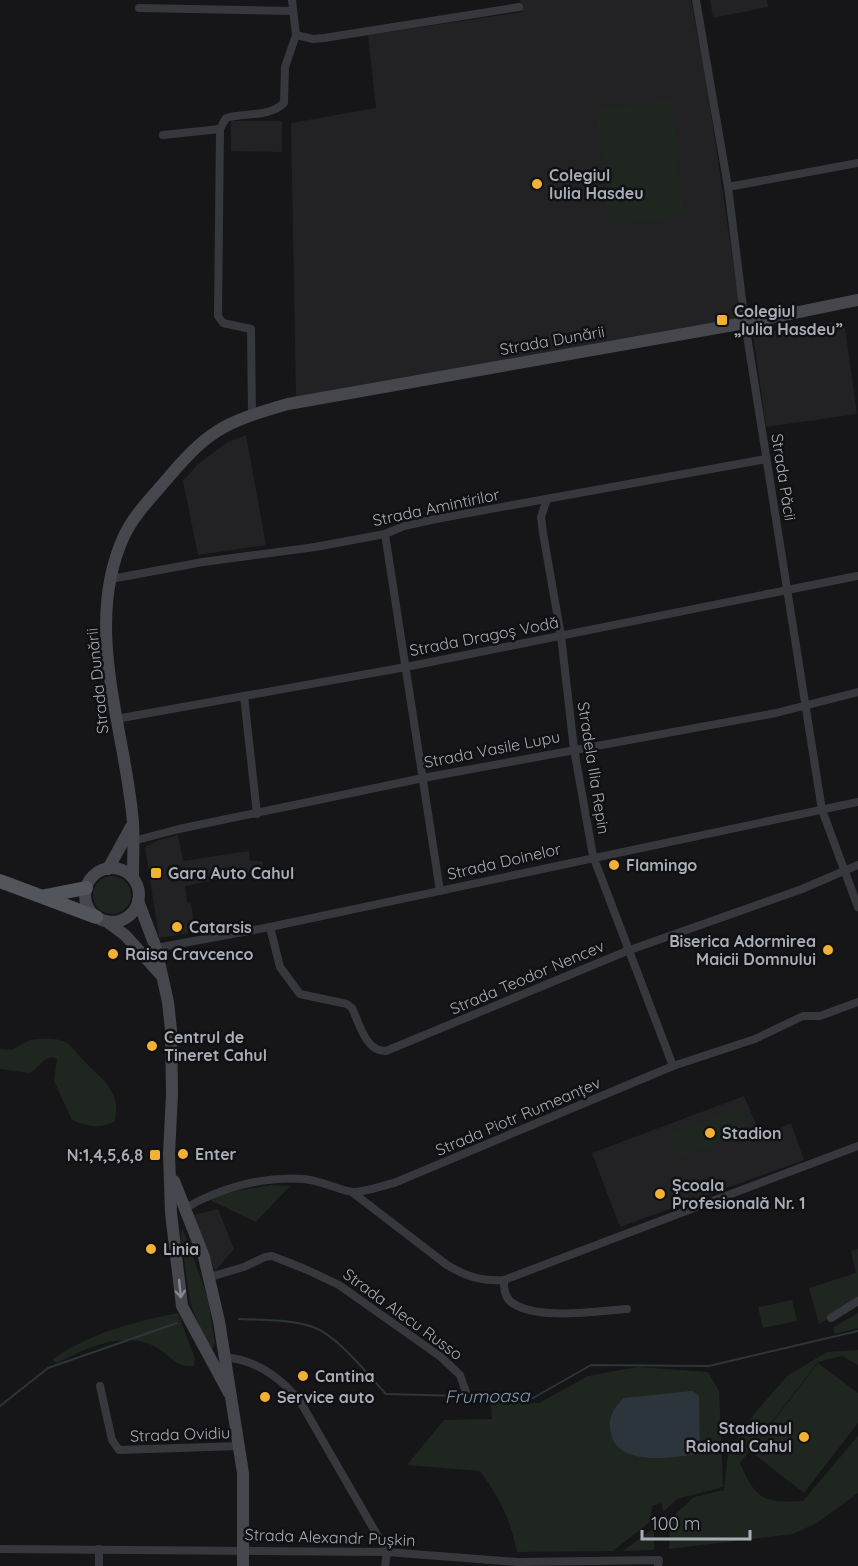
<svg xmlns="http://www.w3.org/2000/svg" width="858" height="1566" font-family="Quicksand,sans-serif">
<rect width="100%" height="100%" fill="#161618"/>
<g fill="#222225">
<path d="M 520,0 L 691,0 L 706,80 L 738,295 L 738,319 L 296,398 L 291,123 L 376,108 L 368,35 L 522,12 Z"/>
<path d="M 710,0 L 767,0 L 768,7 L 713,18 Z"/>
<path d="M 231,121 L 282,121 L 282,152 L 231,151 Z"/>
<path d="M 844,321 L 857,414 L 766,427 L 753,334 Z"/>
<path d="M 246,435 L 266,545 L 198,555 L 183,481 L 198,464 L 228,442 Z"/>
<path d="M 178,835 L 183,861 L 249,851 L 250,860 L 263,862 L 263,870 L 185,886 L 187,902 L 191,903 L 195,932 L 159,938 L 145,847 L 156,841 Z"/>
<path d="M 744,1096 L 761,1136 L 791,1123 L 804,1160 L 620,1227 L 592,1153 Z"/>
<path d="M 218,1209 L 234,1249 L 215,1271 L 193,1215 Z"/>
</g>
<g fill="#1e261f">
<path d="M 671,100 L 684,217 L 609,225 L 596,109 Z"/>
<circle cx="112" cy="895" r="19"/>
<path d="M 30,1040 C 41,1039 57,1037 67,1043 C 73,1048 80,1057 86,1063 C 104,1081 121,1092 115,1121 C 100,1130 87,1126 72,1120 L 54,1081 L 57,1059 C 45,1053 40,1068 30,1073 L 0,1069 L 0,1049 L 11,1050 Z"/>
<path d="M 740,1107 L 750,1131 L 680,1158 L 670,1134 Z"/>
<path d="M 272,1185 L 290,1186 L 256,1222 L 210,1200 L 229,1192 Z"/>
<path d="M 182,1227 L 208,1298 L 215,1344 L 212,1349 L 207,1347 L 190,1302 L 181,1238 Z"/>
<path d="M 858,1249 L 858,1299 L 819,1324 L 809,1288 L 856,1273 L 851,1251 Z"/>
<path d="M 792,1300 L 797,1321 L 763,1328 L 758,1307 Z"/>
<path d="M 178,1313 L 195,1359 L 194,1366 C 177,1367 174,1360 162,1351 C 130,1327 88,1347 57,1363 L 52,1360 C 89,1333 134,1322 178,1313 Z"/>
<path d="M 858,1313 L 858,1328 L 835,1334 L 833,1327 Z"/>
<path d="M 858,1350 L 858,1365 L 842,1356 L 818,1362 L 740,1463 C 756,1500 763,1503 803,1501 L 858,1436 L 858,1493 L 817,1523 L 793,1534 L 669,1549 L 670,1519 L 694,1497 L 724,1490 L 728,1454 L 755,1413 L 787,1376 L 827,1352 Z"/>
<path d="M 818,1363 L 858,1393 L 858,1423 L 804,1493 L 750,1451 Z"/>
<path d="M 637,1367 L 708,1372 L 719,1391 L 723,1487 L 677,1499 L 663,1512 L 662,1503 L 652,1506 L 651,1521 L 613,1551 L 517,1552 C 511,1520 499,1497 480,1471 L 407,1465 L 444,1420 L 492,1419 L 491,1403 L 539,1403 L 588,1376 Z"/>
<path d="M 654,1528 L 654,1550 L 623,1551 Z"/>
</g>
<path fill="#2c353c" d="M 692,1391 L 699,1396 L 700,1450 L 697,1454 C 670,1458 612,1468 610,1427 C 609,1415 615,1406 624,1398 Z"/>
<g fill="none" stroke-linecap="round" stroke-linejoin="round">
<g stroke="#2c353c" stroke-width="2">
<path d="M 239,1319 C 263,1320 290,1319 313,1327 C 337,1335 368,1375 386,1394 L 533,1398 L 591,1365 L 709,1366 L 858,1331"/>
<path d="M 0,1406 L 48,1368 L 177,1323"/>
</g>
<g stroke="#37383d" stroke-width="8">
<path d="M 696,0 L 728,187 L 745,323 L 822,810 L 858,907"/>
<path d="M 139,8 L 293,11"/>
<path d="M 296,35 L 313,39 L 324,38 L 519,7"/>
<path d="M 220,129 L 218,316 L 223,323 L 251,329 L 252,414"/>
<path d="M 163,135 L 220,129 L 226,118 C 245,112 268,118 284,103 L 285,67 L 296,35 L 292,0"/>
<path d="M 728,187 L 858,163"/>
<path d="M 547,499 L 541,517 L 543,533 L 561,636 L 574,749 L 593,856 L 673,1066"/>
<path d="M 385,534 L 440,891"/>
<path d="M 111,579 L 203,562 L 315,547 L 385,534 L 404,526 L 436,519 L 766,459"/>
<path d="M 244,696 L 257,814"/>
<path d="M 116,719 L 406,667 L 857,576"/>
<path d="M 133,841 L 179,829 L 423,778 L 776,713 L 858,692"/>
<path d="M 270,927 L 280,967 L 300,994 L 347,1004 L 352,1008 C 359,1023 366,1052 386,1051 L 627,951 L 802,889 L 858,865"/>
<path d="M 156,948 L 270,927 L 858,802"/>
<path d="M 352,1192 L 447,1265 C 467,1277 481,1281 504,1280 L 858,1146"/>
<path d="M 184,1209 C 219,1188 262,1176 304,1179 C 320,1180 341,1191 353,1192 C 366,1192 381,1186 394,1183 L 673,1066 L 755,1039 L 803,1016 L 820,1016 L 858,1002"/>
<path d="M 210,1277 L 244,1267 L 265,1257 L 272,1256 L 305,1269 L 339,1285 L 441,1357 L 460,1375 L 466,1392"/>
<path d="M 504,1280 C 504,1288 504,1296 511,1302 C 536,1321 597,1311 627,1309"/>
<path d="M 831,1318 L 858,1301"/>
<path d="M 224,1357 C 257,1360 281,1377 301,1403 L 387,1552 L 385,1566"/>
<path d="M 100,1386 L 112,1440 L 119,1450 L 239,1446"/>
<path d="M 0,1549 L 387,1552 L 518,1562 L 659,1560 L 658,1566"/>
<path d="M 99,1549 L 99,1566"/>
</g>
<g stroke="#45474d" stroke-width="12">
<circle cx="112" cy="895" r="27"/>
<path d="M 108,869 L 131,827"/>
<path d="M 133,878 C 133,860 134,841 133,823 C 126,731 82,627 124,536 C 133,517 148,501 162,485 C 206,432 221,423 288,404 L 745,323 L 858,300"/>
<path d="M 138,901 L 156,948 L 168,1002 L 171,1030 L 172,1094 L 169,1154 L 171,1213 L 182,1306 L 229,1393"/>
<path d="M 106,921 L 125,935 L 160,974"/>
<path d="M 174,1181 L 204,1257 L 219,1321 L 243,1473 L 243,1566"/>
</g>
<g stroke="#53555c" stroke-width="14">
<path d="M 0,881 L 96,917"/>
<path d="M 45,896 L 86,888"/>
</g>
</g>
<defs><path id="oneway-shaft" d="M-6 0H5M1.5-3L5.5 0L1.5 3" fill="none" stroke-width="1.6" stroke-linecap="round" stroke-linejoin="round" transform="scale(1.5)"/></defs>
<use stroke="#858993" href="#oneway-shaft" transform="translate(180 1289) rotate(84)"/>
<g fill="#f2b134" stroke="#111113" stroke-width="2">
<circle cx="537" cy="184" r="6"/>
<rect x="716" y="314" width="12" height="12" rx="3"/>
<circle cx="614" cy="865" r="6"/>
<rect x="150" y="867" width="12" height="12" rx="3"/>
<circle cx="177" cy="927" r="6"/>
<circle cx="828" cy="950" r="6"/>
<circle cx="113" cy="954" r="6"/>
<circle cx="152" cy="1046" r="6"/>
<circle cx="710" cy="1133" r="6"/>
<circle cx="183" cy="1154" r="6"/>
<rect x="149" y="1149" width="12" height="12" rx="3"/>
<circle cx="660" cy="1194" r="6"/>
<circle cx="151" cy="1249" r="6"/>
<circle cx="303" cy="1376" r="6"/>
<circle cx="265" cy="1397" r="6"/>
<circle cx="804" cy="1437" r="6"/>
</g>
<g text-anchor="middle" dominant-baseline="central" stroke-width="5" stroke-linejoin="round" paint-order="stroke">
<g font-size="16" font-weight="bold" fill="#a8adb8" stroke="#111113" text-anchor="start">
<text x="549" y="175">Colegiul<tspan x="549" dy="18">Iulia Hasdeu</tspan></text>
<text x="734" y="311">Colegiul<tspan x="734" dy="18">„Iulia Hasdeu”</tspan></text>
<text x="626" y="865">Flamingo</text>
<text x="168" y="873">Gara Auto Cahul</text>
<text x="189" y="927">Catarsis</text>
<text x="816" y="941" text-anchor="end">Biserica Adormirea<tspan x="816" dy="18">Maicii Domnului</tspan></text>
<text x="125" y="954">Raisa Cravcenco</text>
<text x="164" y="1037">Centrul de<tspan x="164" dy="18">Tineret Cahul</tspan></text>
<text x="722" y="1133">Stadion</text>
<text x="195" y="1154">Enter</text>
<text x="143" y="1155" text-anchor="end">N:1,4,5,6,8</text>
<text x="672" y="1185">Școala<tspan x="672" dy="18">Profesională Nr. 1</tspan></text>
<text x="163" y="1249">Linia</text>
<text x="315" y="1376">Cantina</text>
<text x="277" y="1397">Service auto</text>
<text x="792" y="1428" text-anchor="end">Stadionul<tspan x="792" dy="18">Raional Cahul</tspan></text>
</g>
<g font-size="16" fill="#a8adb8" stroke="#111113">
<text transform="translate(552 340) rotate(-10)">Strada Dunării</text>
<text transform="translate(784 477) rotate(81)">Strada Păcii</text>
<text transform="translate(436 507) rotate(-12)">Strada Amintirilor</text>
<text transform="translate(484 636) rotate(-11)">Strada Dragoș Vodă</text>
<text transform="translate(97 681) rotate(-96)">Strada Dunării</text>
<text transform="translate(492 749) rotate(-11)">Strada Vasile Lupu</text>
<text transform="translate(594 768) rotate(81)">Stradela Ilia Repin</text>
<text transform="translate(504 861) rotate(-13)">Strada Doinelor</text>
<text transform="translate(527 977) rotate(-23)">Strada Teodor Nencev</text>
<text transform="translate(518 1116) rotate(-23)">Strada Piotr Rumeanțev</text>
<text transform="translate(403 1314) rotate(36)">Strada Alecu Russo</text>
<text transform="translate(180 1434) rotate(-2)">Strada Ovidiu</text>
<text transform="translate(330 1537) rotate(2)">Strada Alexandr Pușkin</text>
</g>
<g font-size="18" font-style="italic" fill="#7f9bb3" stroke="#111113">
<text transform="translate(487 1396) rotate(-1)">Frumoasa</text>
</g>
</g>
<path d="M642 1530v9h108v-9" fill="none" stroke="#a8adb8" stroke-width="3"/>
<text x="651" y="1530" font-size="18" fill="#a8adb8" stroke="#111113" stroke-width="4.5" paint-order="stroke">100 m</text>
</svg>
